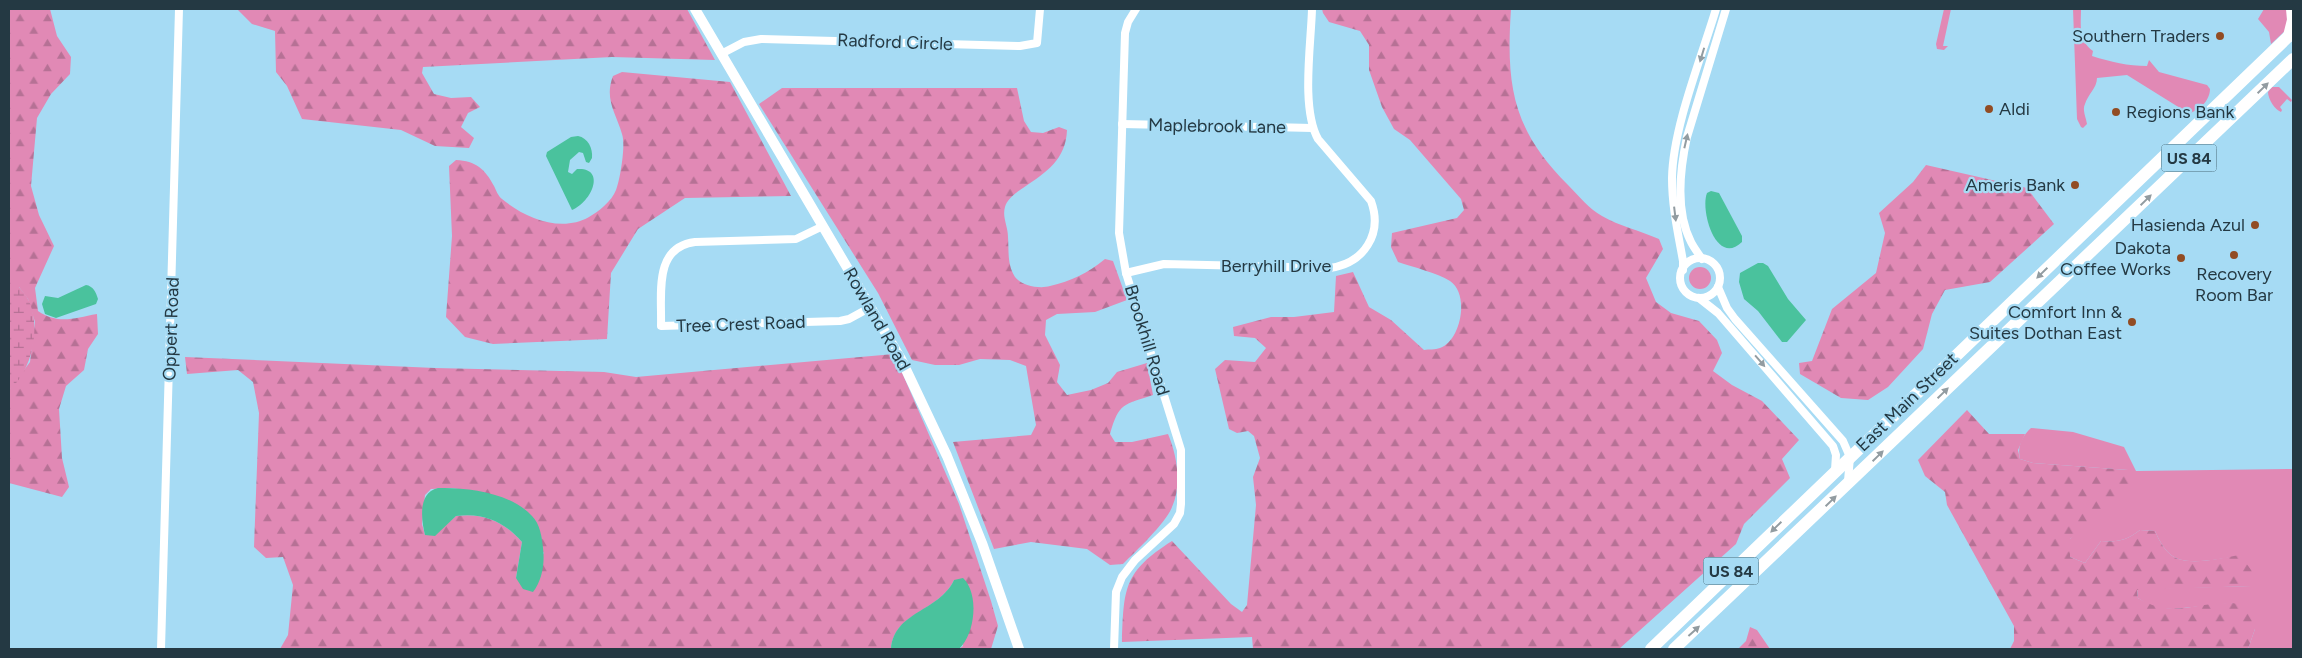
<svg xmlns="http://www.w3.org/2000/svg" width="2302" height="658" font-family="Figtree,sans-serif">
<defs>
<pattern id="forest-firs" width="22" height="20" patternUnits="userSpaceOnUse" patternTransform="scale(1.25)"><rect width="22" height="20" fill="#e189b5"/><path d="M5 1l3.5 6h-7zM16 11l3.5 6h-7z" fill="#b67195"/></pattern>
<pattern id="wetland-marsh" width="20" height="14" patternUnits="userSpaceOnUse" patternTransform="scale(1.25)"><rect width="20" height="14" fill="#e189b5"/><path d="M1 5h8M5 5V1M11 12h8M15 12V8" fill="none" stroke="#b67195"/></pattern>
</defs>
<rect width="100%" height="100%" fill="#a6dbf4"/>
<g fill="#e189b5">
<path d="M 1944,9 L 1951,9 L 1943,46 L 1948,46 L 1944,50 L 1937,49 L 1936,44 Z"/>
<path d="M 2073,9 L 2081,9 C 2081,25 2078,40 2093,51 L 2092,56 C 2111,62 2128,66 2147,66 L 2149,60 L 2159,72 L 2207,85 L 2210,89 C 2210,100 2199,112 2188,113 L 2127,75 L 2097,78 C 2097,88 2088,94 2085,104 C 2082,110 2086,117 2087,124 L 2083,128 L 2081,127 L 2077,119 Z"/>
<path d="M 2264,9 L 2289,9 L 2287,29 L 2271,44 L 2269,32 L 2258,19 Z"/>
<path d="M 2272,87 L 2279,87 L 2292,100 L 2291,102 L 2287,99 L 2280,107 L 2282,110 L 2281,112 C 2275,110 2268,99 2268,92 Z"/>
<circle cx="1700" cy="278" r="11"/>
<path d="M 2031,428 L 2073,432 L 2124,447 L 2136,471 L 2293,469 L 2293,649 L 2248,649 L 2255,629 L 2232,603 L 2173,609 L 2153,608 L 2138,598 L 2137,589 L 2251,586 L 2240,556 C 2222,558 2190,566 2174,557 C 2165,552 2159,540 2155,531 L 2140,530 C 2126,541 2118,542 2101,541 L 2085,563 L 2070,557 L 2070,539 L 2128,470 L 2033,463 L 2020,459 C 2017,447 2022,436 2031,428 Z"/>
</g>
<g fill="url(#forest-firs)" fill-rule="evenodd">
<path d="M 9,9 L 50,9 L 57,36 L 71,57 L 70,74 L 51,94 L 37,118 L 31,186 L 39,215 L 54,246 L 35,288 L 38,311 C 59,325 74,318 97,314 L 98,334 L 88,349 L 84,370 L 66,386 L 59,409 L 62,458 L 69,487 L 62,497 L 9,483 L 9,390 L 30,362 L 35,322 L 28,299 L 19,287 L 9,287 Z"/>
<path d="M 237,9 L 687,9 L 715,60 L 612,57 L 423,67 L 422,73 L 434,94 L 451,98 L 471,97 L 480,107 L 468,113 L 461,127 L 474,138 L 469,148 L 435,146 L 401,130 L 302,119 L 287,86 L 276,72 L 275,31 L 252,24 Z"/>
<path d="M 1322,9 L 1511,9 C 1506,85 1512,129 1568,185 C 1579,196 1589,209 1602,216 C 1619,226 1641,231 1659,239 L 1663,249 L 1646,278 L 1656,302 L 1671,313 L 1699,321 L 1717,340 L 1722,353 L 1713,371 L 1732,385 L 1762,401 L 1799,440 L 1782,459 L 1790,478 L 1744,524 L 1736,544 L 1619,649 L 1253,649 L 1252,637 L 1122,642 C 1124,589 1123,572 1172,541 L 1231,604 L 1242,612 L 1247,605 L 1256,505 L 1253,477 L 1260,458 L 1254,436 L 1248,431 L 1237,433 L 1229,429 L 1215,369 L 1225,360 L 1255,362 L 1266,348 L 1255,338 L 1234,336 L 1233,327 L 1271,317 L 1294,317 L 1334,312 L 1336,276 L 1353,272 L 1369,307 L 1391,320 L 1424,350 C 1429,349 1435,350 1440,348 C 1461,341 1470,294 1450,281 C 1437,273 1413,267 1398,262 L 1391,247 L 1392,233 L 1457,218 L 1464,210 L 1461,199 L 1410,140 L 1394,129 L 1382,107 L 1369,70 L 1369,45 L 1360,31 L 1329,22 L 1323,13 Z"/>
<path d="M 622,72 L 730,82 L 791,196 L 685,198 L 638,229 L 611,273 L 607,339 L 493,344 L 465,337 L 446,317 L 452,236 L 449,166 L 456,160 C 476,161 485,169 494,186 C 496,190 498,196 502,199 C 525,218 561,233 589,217 C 598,212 612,201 616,190 C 620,180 626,145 622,134 C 616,113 604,99 613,76 Z"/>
<path d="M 782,88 L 1017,88 L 1024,121 L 1031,132 L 1043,133 L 1059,127 L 1067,130 C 1066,159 1047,172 1023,188 C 1017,192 1007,199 1005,207 C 1002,217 1008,226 1008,237 C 1009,252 1007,264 1015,277 C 1022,286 1040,289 1050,286 C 1071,281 1088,273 1105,259 L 1113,261 L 1127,300 L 1095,312 L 1057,314 L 1046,320 L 1045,335 L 1060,365 L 1057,382 L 1067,395 L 1091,390 L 1108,383 L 1117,372 L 1147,363 L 1153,395 C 1124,405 1119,402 1110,434 L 1115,442 L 1132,442 L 1168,434 C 1177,455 1182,485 1172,507 C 1166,523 1136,551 1123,564 L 1110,565 L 1087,549 L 1031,542 L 994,549 L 953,442 L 1031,435 L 1036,425 L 1026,366 L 1010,360 L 980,359 L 959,365 L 935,365 L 912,360 L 878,293 L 759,104 Z"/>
<path d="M 1926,165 L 2027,188 L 2054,224 L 1990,282 L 1945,290 L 1932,314 L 1923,349 L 1888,387 L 1868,400 L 1841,398 L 1800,374 L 1799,363 L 1812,361 L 1832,309 L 1876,273 L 1885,233 L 1879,213 L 1913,182 Z"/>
<path d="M 894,354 L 959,504 L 991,601 L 998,626 L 991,649 L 959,649 L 963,646 L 954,580 C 939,612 894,612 891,649 L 280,649 L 288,635 L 293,585 L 283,557 L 266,558 L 254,547 L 259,413 L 253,382 L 238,370 L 187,374 L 185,357 L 435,368 L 604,372 L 636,377 ZM 452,488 L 488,494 L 544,553 L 516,578 L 522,542 C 505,522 483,512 456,516 L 448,523 L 425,535 L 422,524 L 425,495 L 431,489 Z"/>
<path d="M 1967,410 L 1989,434 L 2025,434 L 2018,450 L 2020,459 L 2033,463 L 2128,470 L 2135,477 L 2130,486 L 2070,539 L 2070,557 L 2085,563 L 2101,541 C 2118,542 2126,541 2140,530 L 2155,531 C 2159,540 2165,552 2174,557 C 2190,566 2222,558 2240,555 L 2255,575 L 2251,586 L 2137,590 L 2138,598 C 2172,619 2195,602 2231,603 C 2238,603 2247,607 2254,609 L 2255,629 L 2248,649 L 2010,649 L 2014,641 L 2014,626 L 1947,505 L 1945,492 L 1925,476 L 1918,460 Z"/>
<path d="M 1750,627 L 1757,630 L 1770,649 L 1738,649 L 1746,641 Z"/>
</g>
<path fill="url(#wetland-marsh)" d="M 9,287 L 19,287 C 22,291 26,295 28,299 C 42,326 32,372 9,390 Z"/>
<g fill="#4ac29d">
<path d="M 578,136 C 588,138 593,148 592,158 L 589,163 L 586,162 L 583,153 L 579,152 L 570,160 L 568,172 L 572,174 L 577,169 C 606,167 593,201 572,210 L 546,156 L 547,152 L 571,137 Z"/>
<path d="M 1711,191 L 1719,193 L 1742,236 L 1742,242 C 1716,267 1700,210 1707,193 Z"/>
<path d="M 1758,263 L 1763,263 L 1768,266 L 1788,299 L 1806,320 L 1787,342 L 1782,342 L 1758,311 L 1744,299 L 1739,282 L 1740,273 Z"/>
<path d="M 86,285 C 93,286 96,292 98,299 L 96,304 L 56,318 L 45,314 L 42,304 L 45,296 L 58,298 Z"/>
<path d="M 438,488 C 468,487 511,493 532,516 C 540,524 542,537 543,548 C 545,564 542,580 533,592 L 523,589 L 516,578 L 522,542 C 505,522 483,512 456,516 L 435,536 L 425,535 C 421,519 418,492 438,488 Z"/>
<path d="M 963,578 C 979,593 976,633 959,649 L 891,649 C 894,611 939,612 954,580 Z"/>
</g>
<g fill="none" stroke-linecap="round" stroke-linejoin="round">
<g stroke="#fff" stroke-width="8">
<path d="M 721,54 L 744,42 L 761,39 L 1020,46 L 1037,43 L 1040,9"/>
<path d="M 1122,124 L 1312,128"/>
<path d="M 823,226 L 796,239 L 695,242 C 653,247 662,295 661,326 L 840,321 L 849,319 L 871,307"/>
<circle cx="1700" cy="278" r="20"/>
<path d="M 1702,259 C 1698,253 1694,248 1691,242 C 1675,211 1680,169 1687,137 L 1726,9"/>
<path d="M 1683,270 L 1683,261 C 1678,233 1672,207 1672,178 C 1673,127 1701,59 1716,9"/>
<path d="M 1126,273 L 1164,264 L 1330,268 C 1364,263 1383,234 1371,201 L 1318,139 C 1301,108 1311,45 1312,9"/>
<path d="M 1718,287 L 1727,308 L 1735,319 L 1843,441 L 1850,457 L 1848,481"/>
<path d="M 1699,298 L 1718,313 L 1833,446 L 1836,455 L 1835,470"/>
<path d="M 161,649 L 179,9"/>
<path d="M 1114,649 L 1116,592 L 1122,577 L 1135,560 L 1174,524 L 1180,513 L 1181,504 L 1181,450 L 1126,273 L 1119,233 L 1125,33 L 1128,22 L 1136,9"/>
</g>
<path stroke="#fff" stroke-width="10" d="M 695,9 L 901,359 L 947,456 L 982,543 L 1019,649"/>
<g stroke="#fff" stroke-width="12">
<path d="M 2289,36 L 2293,20 L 2292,9"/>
<path d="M 1651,649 L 2293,32"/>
<path d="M 1674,649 L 2293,59"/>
</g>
</g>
<defs><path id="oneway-solid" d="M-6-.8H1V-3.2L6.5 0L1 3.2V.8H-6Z" transform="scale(1.25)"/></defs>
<g fill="#929ca1">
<use href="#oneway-solid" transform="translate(1702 55) rotate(107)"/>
<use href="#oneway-solid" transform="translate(2263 88) rotate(-44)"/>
<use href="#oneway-solid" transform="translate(1686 141) rotate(-77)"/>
<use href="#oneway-solid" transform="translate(2146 200) rotate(-44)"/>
<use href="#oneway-solid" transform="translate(1675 214) rotate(83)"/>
<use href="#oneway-solid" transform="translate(2042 273) rotate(136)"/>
<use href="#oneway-solid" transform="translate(1760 361) rotate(49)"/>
<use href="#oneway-solid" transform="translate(1943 393) rotate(-44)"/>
<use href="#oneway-solid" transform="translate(1878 456) rotate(-44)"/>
<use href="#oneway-solid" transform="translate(1831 501) rotate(-44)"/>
<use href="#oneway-solid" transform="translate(1776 527) rotate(136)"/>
<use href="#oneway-solid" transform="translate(1694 631) rotate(-42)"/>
</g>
<g fill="#924c23" stroke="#a6dbf4" stroke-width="2">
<circle cx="2220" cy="36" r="5"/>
<circle cx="1989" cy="109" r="5"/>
<circle cx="2116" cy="112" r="5"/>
<circle cx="2075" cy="185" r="5"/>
<circle cx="2255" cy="225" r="5"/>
<circle cx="2234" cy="255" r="5"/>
<circle cx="2181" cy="258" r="5"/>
<circle cx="2132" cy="322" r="5"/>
</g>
<g text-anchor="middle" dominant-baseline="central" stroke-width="4.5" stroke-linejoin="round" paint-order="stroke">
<g fill="#a6dbf4" stroke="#4b6a78" stroke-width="1">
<rect x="2161.5" y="144.5" width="55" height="27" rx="4"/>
<rect x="1703.5" y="557.5" width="55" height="27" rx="4"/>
</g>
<g font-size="16" font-weight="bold" fill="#243943">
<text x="2189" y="158">US 84</text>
<text x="1731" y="571">US 84</text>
</g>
<g font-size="18" fill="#243943" stroke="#a6dbf4" text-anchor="end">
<text x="2210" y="36">Southern Traders</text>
<text x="1999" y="109" text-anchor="start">Aldi</text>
<text x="2126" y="112" text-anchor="start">Regions Bank</text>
<text x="2065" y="185">Ameris Bank</text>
<text x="2245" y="225">Hasienda Azul</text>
<text x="2171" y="248">Dakota<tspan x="2171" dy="21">Coffee Works</tspan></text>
<text x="2234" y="274" text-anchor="middle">Recovery<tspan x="2234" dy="21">Room Bar</tspan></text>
<text x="2122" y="312">Comfort Inn &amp;<tspan x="2122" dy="21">Suites Dothan East</tspan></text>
</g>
<g font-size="18" fill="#243943" stroke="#a6dbf4">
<text transform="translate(895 42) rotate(2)">Radford Circle</text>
<text transform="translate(1217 126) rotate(1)">Maplebrook Lane</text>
<text x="1276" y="266">Berryhill Drive</text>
<text transform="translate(877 319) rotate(60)">Rowland Road</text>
<text transform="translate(741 324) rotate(-2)">Tree Crest Road</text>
<text transform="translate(171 329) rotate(-88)">Oppert Road</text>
<text transform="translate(1147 340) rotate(73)">Brookhill Road</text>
<text transform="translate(1907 402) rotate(-44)">East Main Street</text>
</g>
</g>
<rect width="2302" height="658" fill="none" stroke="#243943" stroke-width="20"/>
</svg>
